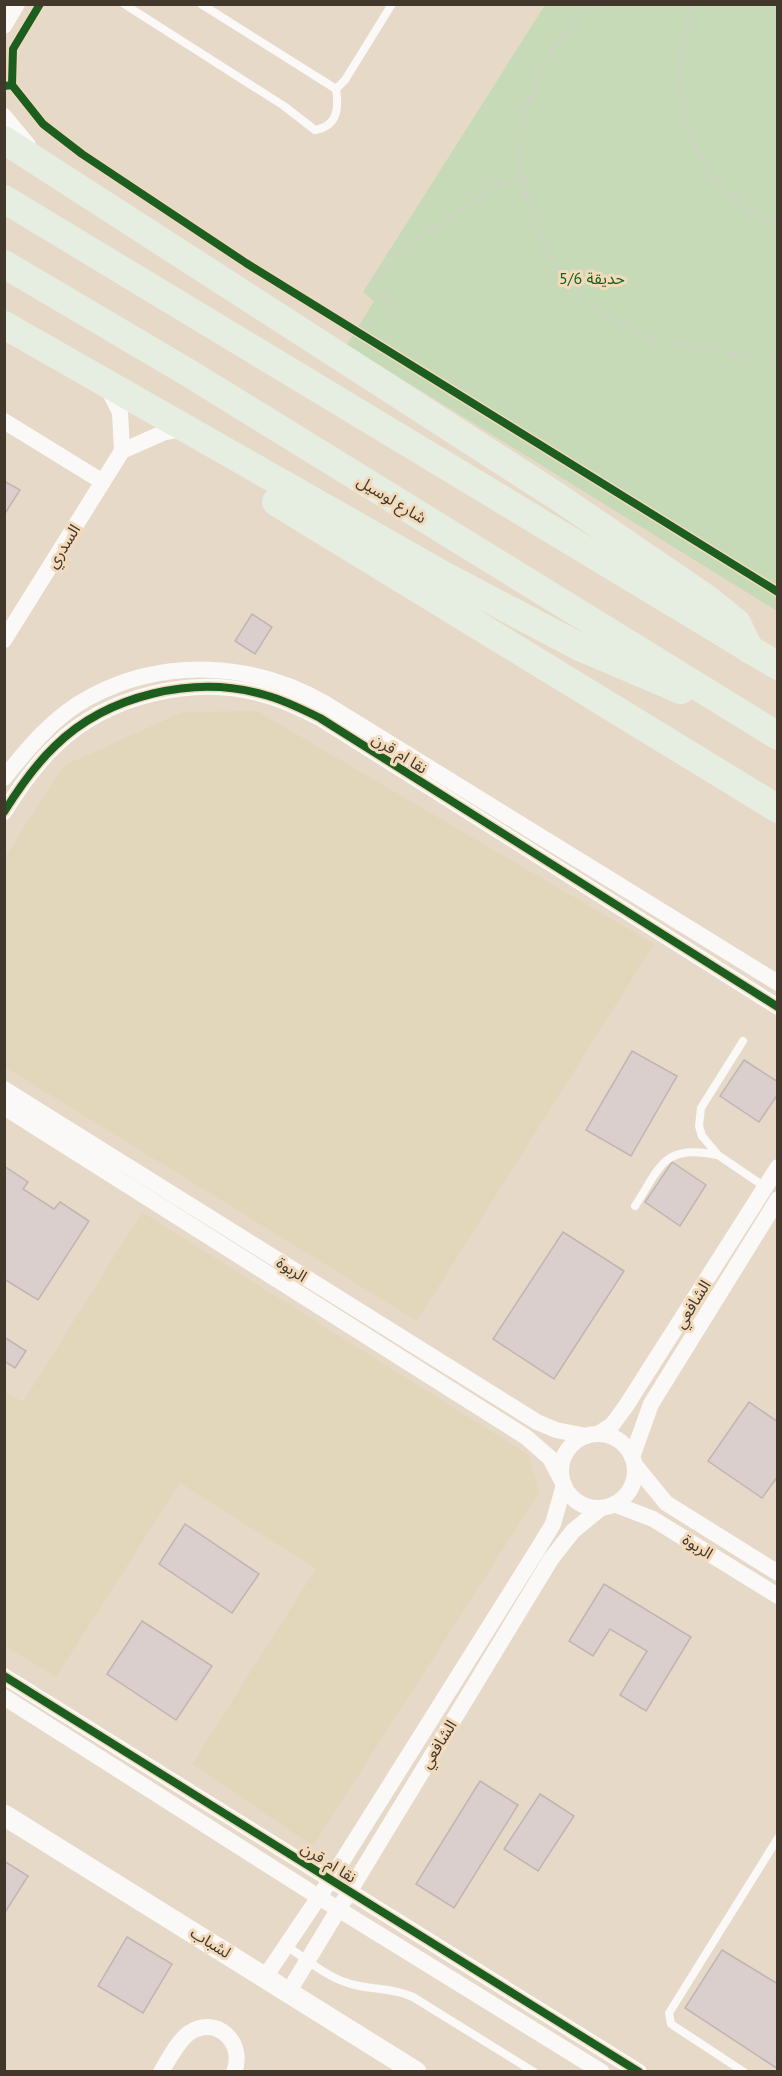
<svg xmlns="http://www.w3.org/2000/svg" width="782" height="2076" font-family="'PT Sans','Noto Sans Arabic',sans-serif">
<rect width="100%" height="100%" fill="#e6d9c8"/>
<path fill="#c6dab7" d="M 545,5 L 777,5 L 777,611 L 347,345 L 374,301 L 363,292 Z"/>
<g fill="#e2d7bb">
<path d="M 257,711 L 654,944 L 417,1321 L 5,1067 L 5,857 L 63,766 L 183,712 Z"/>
<path d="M 142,1212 L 529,1455 L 539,1493 L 313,1846 L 192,1764 L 316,1569 L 180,1483 L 56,1677 L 5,1646 L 5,1391 L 23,1402 Z"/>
</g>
<g fill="#dacfcc" stroke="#c1b5b3" stroke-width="1.5">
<path d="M 4,481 L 20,490 L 4,515 Z"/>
<path d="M 252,614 L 272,627 L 255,654 L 235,641 Z"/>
<path d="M 632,1051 L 677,1076 L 631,1156 L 586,1130 Z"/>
<path d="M 744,1060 L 778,1082 L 778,1094 L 759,1122 L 720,1096 Z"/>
<path d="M 672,1162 L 706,1185 L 680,1226 L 645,1202 Z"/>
<path d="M 4,1166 L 28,1182 L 23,1189 L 54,1209 L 60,1202 L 89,1221 L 38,1300 L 4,1279 Z"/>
<path d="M 563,1232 L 624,1271 L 554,1379 L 493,1339 Z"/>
<path d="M 4,1337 L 26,1351 L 15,1368 L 4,1361 Z"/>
<path d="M 749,1402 L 778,1422 L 778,1476 L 762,1498 L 708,1461 Z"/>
<path d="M 185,1524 L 259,1574 L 232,1613 L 159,1564 Z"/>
<path d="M 604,1584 L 691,1637 L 646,1711 L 620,1695 L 647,1651 L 610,1629 L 593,1656 L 569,1641 Z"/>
<path d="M 142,1621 L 212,1666 L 176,1720 L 107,1674 Z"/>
<path d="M 480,1781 L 518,1805 L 454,1908 L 416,1884 Z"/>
<path d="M 540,1794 L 574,1816 L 538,1871 L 504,1849 Z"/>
<path d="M 4,1861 L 28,1876 L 4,1914 Z"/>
<path d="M 127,1937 L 172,1964 L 143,2013 L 98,1986 Z"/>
<path d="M 722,1950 L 778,1984 L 778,2069 L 685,2008 Z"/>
</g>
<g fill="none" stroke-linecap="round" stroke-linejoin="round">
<g stroke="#d4d0cb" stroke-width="3" stroke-dasharray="3 4.5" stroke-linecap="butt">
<path d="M 593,4 C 524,66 502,148 540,234 C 547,251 554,268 566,282 C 584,302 609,317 632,330 C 678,353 730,346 778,364"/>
<path d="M 694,4 C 672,60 678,132 715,180 C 731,201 755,215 778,226"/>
<path d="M 399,308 L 370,290 L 392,256 L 493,188 L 523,175"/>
</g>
<g stroke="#fbf9f7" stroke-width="8">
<path d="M 124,4 L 284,106 L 315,130 C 338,126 339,108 336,89"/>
<path d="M 201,4 L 336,89 L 345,80 L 392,4"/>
<path d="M 743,1041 L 701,1108 L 699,1126 L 702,1136 L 718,1155 L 765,1187"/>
<path d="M 635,1206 C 661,1166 663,1144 717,1155"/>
<path d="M 285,1945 C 304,1957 324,1975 345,1982 C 368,1991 389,1986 413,1997 L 534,2072"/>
<path d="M 744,2072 L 671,2024 L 669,2013 L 778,1838"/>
</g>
<g stroke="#fbf9f7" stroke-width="16">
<path d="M 4,26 L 17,4"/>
<path d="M 4,116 L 28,145"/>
<path d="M 4,421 L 103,482"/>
<path d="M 122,451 L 165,432 L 184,429"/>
<path d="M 4,640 L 122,451 L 120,412 L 107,387"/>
<path d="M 4,778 C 28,748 55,715 90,697 C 165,657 254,662 326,704 L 778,983"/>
<path d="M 4,812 C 19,788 35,765 55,746 C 107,695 195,674 265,695 C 284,700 302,709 320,718 L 778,1007"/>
<path d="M 4,1089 L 537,1422 L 556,1430 L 586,1436"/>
<path d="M 4,1107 L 526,1437 L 550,1458 L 562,1481"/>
<path d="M 598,1434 L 612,1425 L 626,1406 L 778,1167"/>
<circle cx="598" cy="1471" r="37"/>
<path d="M 632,1457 L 651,1404 L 778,1199"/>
<path d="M 635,1465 L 666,1503 L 778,1573"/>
<path d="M 614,1504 L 653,1519 L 778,1596"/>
<path d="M 4,1676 L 639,2072"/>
<path d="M 4,1697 L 317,1896 L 602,2072"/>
<path d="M 265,1977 L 331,1879 L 536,1552 L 553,1524 L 564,1485"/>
<path d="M 289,1991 L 551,1559 L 573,1531 L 601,1508"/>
<path d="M 161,2072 C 169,2059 177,2042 189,2033 C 216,2014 246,2043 234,2072"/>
</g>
<path stroke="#fbf9f7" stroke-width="21" d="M 4,1815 L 416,2072"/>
<g stroke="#e6eee2" stroke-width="28">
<path d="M 4,140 L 558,497 L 706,598 L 737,623 L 750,650"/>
<path d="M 4,199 L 778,666"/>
<path d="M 4,264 L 187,372 L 778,736"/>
<path d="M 4,325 L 443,575 L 580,647 L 681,690"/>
<path d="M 276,502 L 778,809"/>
</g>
<g stroke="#f3dabb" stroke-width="11">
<g id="cycleway">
<path d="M 12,85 L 13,49 L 40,4"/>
<path d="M 4,86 L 12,85 L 43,124 L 82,154 L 246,263 L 778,592"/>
<path d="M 4,812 C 19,788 35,765 55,746 C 107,695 195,674 265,695 C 284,700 302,709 320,718 L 778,1007"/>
<path d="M 4,1676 L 639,2072"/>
</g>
</g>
<use href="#cycleway" stroke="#1b5e20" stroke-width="8"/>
</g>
<g text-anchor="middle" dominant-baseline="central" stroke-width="6" stroke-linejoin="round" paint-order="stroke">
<g font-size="16" fill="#12641a" stroke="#f3dabb">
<text x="592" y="278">حديقة 5/6</text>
</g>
<g font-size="16" fill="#41382b" stroke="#f3dabb">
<text transform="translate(392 499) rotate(31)">شارع لوسيل</text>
<text transform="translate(63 546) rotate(-58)">السدري</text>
<text transform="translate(400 753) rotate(32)">نقا ام قرن</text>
<text transform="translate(292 1269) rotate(32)">الربوة</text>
<text transform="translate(692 1304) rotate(-58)">الشافعي</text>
<text transform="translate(698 1546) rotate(32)">الربوة</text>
<text transform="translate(438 1744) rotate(-58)">الشافعي</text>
<text transform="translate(329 1862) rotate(32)">نقا ام قرن</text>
<text transform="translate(211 1942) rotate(32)">لشباب</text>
</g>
</g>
<rect width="782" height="2076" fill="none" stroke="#41382b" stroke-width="12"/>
</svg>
